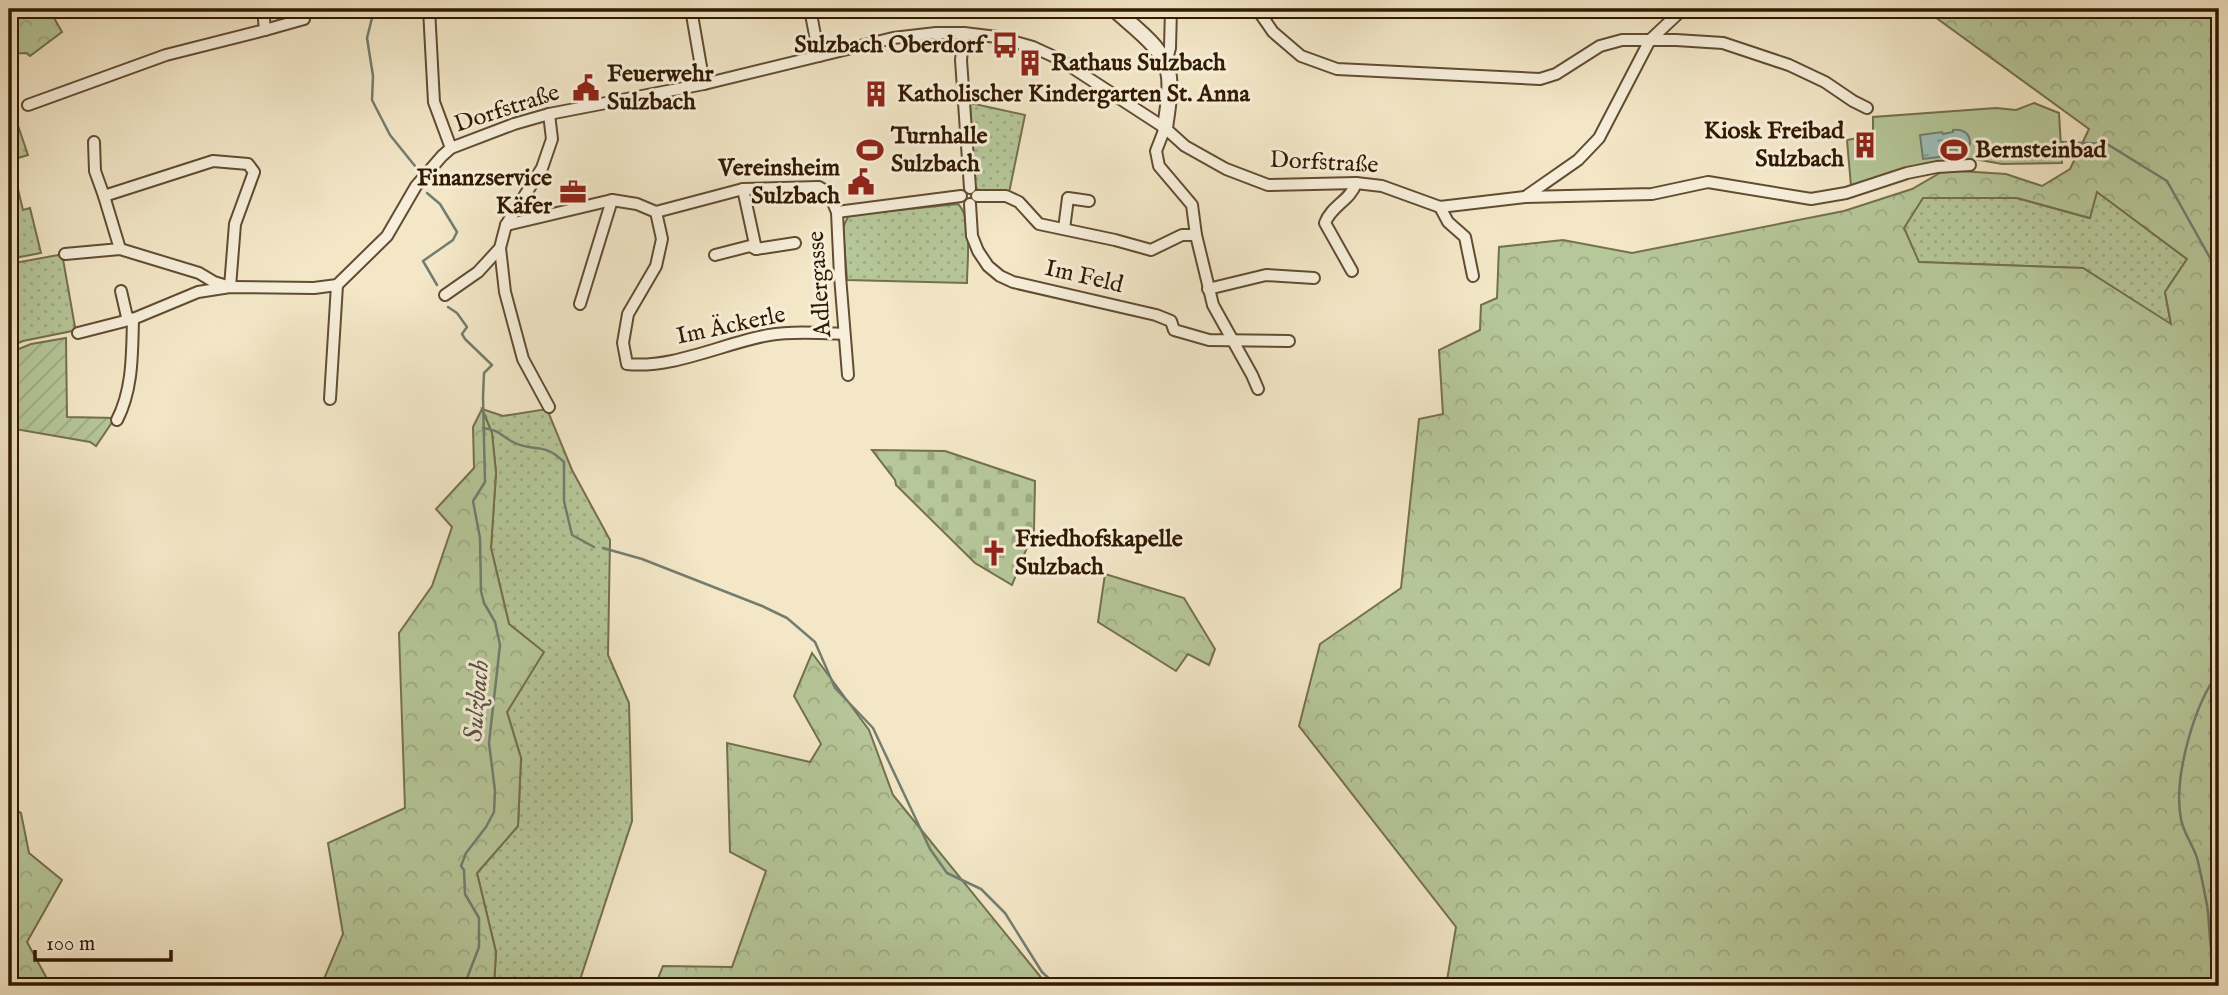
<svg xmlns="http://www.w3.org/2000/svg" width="2228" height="995" font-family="'IM FELL English',serif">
<defs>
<pattern id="grass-dots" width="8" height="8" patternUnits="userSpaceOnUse" patternTransform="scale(1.75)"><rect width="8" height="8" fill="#b6c799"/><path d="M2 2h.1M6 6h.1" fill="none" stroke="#9daa82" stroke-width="1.8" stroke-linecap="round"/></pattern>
<pattern id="forest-crowns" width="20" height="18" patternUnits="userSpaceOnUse" patternTransform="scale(1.75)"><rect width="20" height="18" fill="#b6c799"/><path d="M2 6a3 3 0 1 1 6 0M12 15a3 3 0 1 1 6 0" fill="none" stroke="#9daa82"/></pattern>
<pattern id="cemetery-stones" width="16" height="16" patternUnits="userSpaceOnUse" patternTransform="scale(1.75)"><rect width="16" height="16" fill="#b6c799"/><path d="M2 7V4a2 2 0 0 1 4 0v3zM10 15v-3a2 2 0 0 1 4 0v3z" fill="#9daa82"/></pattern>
<pattern id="garden-furrows" width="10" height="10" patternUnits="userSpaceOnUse" patternTransform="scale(1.75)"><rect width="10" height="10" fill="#b6c799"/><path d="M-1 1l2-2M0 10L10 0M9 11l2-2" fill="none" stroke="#9daa82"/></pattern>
<pattern id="water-ripples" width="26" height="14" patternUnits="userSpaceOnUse" patternTransform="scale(1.75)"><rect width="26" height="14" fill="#9cbfba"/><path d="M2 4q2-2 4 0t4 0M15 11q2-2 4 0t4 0" fill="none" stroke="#809a95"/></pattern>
</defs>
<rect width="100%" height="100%" fill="#f3e7c7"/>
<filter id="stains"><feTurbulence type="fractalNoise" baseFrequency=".00286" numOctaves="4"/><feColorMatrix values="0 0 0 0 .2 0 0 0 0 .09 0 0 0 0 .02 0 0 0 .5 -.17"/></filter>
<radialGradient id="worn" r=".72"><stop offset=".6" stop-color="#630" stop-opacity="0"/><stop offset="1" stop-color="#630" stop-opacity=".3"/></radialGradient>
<g fill="url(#grass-dots)" stroke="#74704d" stroke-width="2">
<path d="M 970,103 L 1025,115 L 1009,193 L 979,191 L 974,186 Z"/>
<path d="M 14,114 L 28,155 L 11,160 L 23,210 L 30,208 L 41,253 L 9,259 L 9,116 Z"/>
<path d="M 2096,191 L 2187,259 L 2165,292 L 2171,325 L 2083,268 L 1918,262 L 1904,228 L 1922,198 L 2017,198 L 2089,218 Z"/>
<path d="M 958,204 C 973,218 967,262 967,283 L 847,280 L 843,227 L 849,215 Z"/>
<path d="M 58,255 L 63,259 L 75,327 L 72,331 L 23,341 L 9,347 L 9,264 Z"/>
<path d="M 482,409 L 503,416 L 547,409 L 572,470 L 610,540 L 608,655 L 629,703 L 632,821 L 578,986 L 494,986 L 496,952 L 477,873 L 518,826 L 521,758 L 507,712 L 543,652 L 509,624 L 491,548 L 496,473 L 492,433 Z"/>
</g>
<g fill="url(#forest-crowns)" stroke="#74704d" stroke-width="2" fill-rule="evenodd">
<path d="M 9,9 L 49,9 L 62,32 L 30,56 L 26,53 L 9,54 Z"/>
<path d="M 1924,9 L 2219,9 L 2219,986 L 1446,986 L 1456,927 L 1299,726 L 1320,644 L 1401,588 L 1419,419 L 1443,414 L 1439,350 L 1480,330 L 1481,305 L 1497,298 L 1499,247 L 1563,240 L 1632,253 L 1844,211 L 1912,189 L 1945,170 L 2006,174 L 2042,186 L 2070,169 L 2089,129 ZM 2097,192 L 2187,259 L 2165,292 L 2171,324 L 2083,268 L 1919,262 L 1904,228 L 1923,198 L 2017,198 L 2090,218 Z"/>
<path d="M 482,409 L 492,433 L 496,473 L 491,548 L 509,624 L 544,652 L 507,712 L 521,758 L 518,826 L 477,873 L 496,952 L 494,986 L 321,986 L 343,934 L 328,843 L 405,808 L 399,633 L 432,586 L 452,527 L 436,509 L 474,468 L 473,427 Z"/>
<path d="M 1105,574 L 1184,598 L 1215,649 L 1209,665 L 1188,654 L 1176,671 L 1098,622 Z"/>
<path d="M 812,653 L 869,730 L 893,795 L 1048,986 L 655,986 L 663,966 L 732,967 L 766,871 L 730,852 L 727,743 L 810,762 L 821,744 L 794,696 Z"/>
<path d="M 9,805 L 21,813 L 29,853 L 62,880 L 27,942 L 51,986 L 9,986 Z"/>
</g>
<path fill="url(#cemetery-stones)" stroke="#74704d" stroke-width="2" d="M 872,450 L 945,451 L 1035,481 L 1034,530 L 1012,585 L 975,563 L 896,485 L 895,480 Z"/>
<path fill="url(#garden-furrows)" stroke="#74704d" stroke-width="2" d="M 66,338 L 67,417 L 115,418 L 96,446 L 90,442 L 9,428 L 9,353 L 31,344 Z"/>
<path fill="#b6c799" stroke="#74704d" stroke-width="2" d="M 2034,103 L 2059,113 L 2062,163 L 2002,164 L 1974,159 L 1912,169 L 1851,186 L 1847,140 L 1873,135 L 1873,117 L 1996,108 L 2016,110 Z"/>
<path fill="url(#water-ripples)" stroke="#727d70" stroke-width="2" d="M 1953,130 C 1963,129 1970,133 1970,143 L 1967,151 L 1957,154 L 1956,149 L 1946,150 L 1946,156 L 1923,159 L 1920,135 L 1942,132 L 1943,134 L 1953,132 Z"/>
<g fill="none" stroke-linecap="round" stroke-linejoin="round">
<g stroke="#727d70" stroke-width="2.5">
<path d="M 370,13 L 372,18 L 367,38 L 373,76 L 372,100 L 390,135 L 415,166"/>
<path d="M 2061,142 L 2107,144 L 2167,181 L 2219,274"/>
<path d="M 427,193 L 440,204 L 457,232 L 453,240 L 423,261 L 437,285"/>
<path d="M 448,307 L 457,313 L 467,327 L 462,334 L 465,339 L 492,365 L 484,373 L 483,397 L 485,482 L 473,501 L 480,538 L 481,591 L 484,603 L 495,622 L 500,645 L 489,743 L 495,791 L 494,812 L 486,827 L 466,853 L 461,866 L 464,870 L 465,894 L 479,918 L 479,947 L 464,986"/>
<path d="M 483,428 C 502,431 499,435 513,442 C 533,453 543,441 564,462 L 564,501 L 572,535 L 594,547"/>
<path d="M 603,548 L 642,559 L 762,606 L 787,618 L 815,642 L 835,688 L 873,728 L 930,849 L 947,873 L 981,889 L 1005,913 L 1042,972 L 1057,986"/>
<path d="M 2219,672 C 2194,704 2173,778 2181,819 C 2183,832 2193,845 2197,858 C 2201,873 2204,890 2207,905 C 2211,928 2207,952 2219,972"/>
</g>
<g stroke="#624c32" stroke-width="14">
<g id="minor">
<path d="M 429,9 L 434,102 L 451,148"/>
<path d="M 691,9 L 704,84"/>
<path d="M 810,9 L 819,56"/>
<path d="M 1257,9 L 1273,32 L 1301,56 L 1337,69 L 1540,79 L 1556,74 L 1600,46 L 1622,40 L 1676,40 L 1723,43 L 1789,65 L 1825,82 L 1853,101 L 1867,108"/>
<path d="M 265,30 L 304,19"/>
<path d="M 964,33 L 961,60 L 970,188"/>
<path d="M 1166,63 L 1170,48 L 1171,9"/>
<path d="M 28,105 L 166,55 L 265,30 L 263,9"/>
<path d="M 1165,128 L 1156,151 L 1159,166 L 1192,205 L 1196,235 L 1213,305 L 1252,375 L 1258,389"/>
<path d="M 94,142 L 95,171 L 104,196"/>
<path d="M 743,189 L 756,249"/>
<path d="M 977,196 L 1006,196 L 1019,202 L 1039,224 L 1115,240 L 1151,250 L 1182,235 L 1196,235"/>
<path d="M 1525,197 L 1578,160 L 1599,138 L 1650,40 L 1683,9"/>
<path d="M 970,204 L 972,236 L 978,251 L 988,266 L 1000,276 L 1013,282 L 1156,315 L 1171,321 L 1174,330 L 1209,340 L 1289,341"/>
<path d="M 1440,207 L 1448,222 L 1465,237 L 1473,276"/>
<path d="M 656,212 L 662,239 L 656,266 L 628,314 L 623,343 L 627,364 C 673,369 724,343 769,335 C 793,331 820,333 844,334"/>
<path d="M 837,212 L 961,196"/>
<path d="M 506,225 L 612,200 L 637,204 L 656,212 L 743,189 L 819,187 L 829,193 L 837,212 L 840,276 L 848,375"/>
<path d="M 1064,229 L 1068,198 L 1089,201"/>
<path d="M 500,248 L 505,292 L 523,359 L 549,407"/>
<path d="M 65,254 L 120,249 L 104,196 L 213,161 L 248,164 L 254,172 L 235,224 L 230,287 L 214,282 L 199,273 L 120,249"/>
<path d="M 715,255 L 750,246 L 756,249 L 795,243"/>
<path d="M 1352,271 L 1325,223 C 1331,206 1351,200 1356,183"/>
<path d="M 1208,289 L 1266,275 L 1314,278"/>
<path d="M 121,291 L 127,317 L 133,319"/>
<path d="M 445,295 L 478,272 L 500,248 L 506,225 L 542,168 L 552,139 L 549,114"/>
<path d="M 580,304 L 612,200"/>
<path d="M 78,333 L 133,319 L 198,292 L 230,287 L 314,288 L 337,285 L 387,236 L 416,186 L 442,156 L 451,148 L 514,124 L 549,114 L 704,84 L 893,38 L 936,33 L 964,33 L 997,37 L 1033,47 L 1059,59 L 1165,128 L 1185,146 L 1226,169 L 1268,185 L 1356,183 L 1382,186 L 1440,207 L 1525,197 L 1652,194 L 1708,182 L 1811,199 L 1846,193 L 1907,173 L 1937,167 L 1970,165"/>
<path d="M 330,399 L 337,285"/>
<path d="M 117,420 C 133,389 132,354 133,319"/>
</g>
</g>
<g stroke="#624c32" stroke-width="18">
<path id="tertiary" d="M 1114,9 C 1133,27 1167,49 1169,77 C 1171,94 1167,112 1165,128"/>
</g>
<use href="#minor" stroke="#f7efdb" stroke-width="10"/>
<use href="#tertiary" stroke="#f7efdb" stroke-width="14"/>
</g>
<defs>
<g id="bus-bare" transform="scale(2.1)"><path d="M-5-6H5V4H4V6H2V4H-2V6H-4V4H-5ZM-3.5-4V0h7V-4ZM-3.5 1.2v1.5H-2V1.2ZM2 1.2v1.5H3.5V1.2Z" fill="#8f2418" stroke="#f7efdb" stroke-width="2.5" paint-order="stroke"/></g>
<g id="building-bare" transform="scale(2.1)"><path d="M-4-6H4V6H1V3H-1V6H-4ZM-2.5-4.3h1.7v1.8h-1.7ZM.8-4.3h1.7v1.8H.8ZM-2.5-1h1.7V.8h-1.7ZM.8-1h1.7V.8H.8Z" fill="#8f2418" stroke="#f7efdb" stroke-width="2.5" paint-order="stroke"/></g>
<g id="civic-bare" transform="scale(2.1)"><path d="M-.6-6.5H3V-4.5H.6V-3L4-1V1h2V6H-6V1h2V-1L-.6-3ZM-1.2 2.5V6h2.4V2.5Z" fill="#8f2418" stroke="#f7efdb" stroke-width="2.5" paint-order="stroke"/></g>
<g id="stadium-bare" transform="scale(2.1)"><path d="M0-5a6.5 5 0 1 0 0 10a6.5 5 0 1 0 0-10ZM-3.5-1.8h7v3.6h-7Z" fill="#8f2418" stroke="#f7efdb" stroke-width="2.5" paint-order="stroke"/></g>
<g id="office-bare" transform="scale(2.1)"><path d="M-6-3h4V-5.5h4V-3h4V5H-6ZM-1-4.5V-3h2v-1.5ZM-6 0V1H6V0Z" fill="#8f2418" stroke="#f7efdb" stroke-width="2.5" paint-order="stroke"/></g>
<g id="church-bare" transform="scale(2.1)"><path d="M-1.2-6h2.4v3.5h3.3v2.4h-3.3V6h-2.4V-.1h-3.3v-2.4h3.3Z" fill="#8f2418" stroke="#f7efdb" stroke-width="2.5" paint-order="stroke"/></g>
</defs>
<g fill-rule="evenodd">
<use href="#bus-bare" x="1005" y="45"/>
<use href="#building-bare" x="1030" y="63"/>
<use href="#civic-bare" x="586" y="88"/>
<use href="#building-bare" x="876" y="94"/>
<use href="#building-bare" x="1865" y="145"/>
<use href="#stadium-bare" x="870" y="150"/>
<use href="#stadium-bare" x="1954" y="150"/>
<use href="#civic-bare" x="861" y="182"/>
<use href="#office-bare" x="573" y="192"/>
<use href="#church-bare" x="994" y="553"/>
</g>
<g text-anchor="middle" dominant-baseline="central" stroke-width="6" stroke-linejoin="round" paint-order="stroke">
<g font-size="24" font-weight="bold" fill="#321901" stroke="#f7efdb" text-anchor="start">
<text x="984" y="45" text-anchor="end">Sulzbach Oberdorf</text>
<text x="1051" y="63">Rathaus Sulzbach</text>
<text x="607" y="74">Feuerwehr<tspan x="607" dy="28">Sulzbach</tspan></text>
<text x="897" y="94">Katholischer Kindergarten St. Anna</text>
<text x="1844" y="131" text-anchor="end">Kiosk Freibad<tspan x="1844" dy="28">Sulzbach</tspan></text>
<text x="891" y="136">Turnhalle<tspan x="891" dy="28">Sulzbach</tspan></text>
<text x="1975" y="150">Bernsteinbad</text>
<text x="840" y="168" text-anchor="end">Vereinsheim<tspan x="840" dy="28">Sulzbach</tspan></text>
<text x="552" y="178" text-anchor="end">Finanzservice<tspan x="552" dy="28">Käfer</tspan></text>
<text x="1015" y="539">Friedhofskapelle<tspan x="1015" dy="28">Sulzbach</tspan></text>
</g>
<g font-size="24" fill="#321901" stroke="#f7efdb">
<text transform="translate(507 109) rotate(-18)">Dorfstraße</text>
<text transform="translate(1324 163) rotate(3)">Dorfstraße</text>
<text transform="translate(1084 277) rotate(13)">Im Feld</text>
<text transform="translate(820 284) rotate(-94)">Adlergasse</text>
<text transform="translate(731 326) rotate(-12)">Im Äckerle</text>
</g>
<g font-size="26" font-style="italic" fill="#575342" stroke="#f7efdb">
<text transform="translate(477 701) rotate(-85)">Sulzbach</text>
</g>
</g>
<rect width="2228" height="995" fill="none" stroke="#f3e7c7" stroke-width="35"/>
<rect x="10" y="10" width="2207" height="974" fill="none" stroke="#321901" stroke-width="3.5"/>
<rect x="18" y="18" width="2193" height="960" fill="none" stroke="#321901" stroke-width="2"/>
<path d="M35 950v10h136v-10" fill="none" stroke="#321901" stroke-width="3.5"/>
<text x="46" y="950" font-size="21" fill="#321901" stroke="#f7efdb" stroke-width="5" paint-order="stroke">100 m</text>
<rect width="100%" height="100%" filter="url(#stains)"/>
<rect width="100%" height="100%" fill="url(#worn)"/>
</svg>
